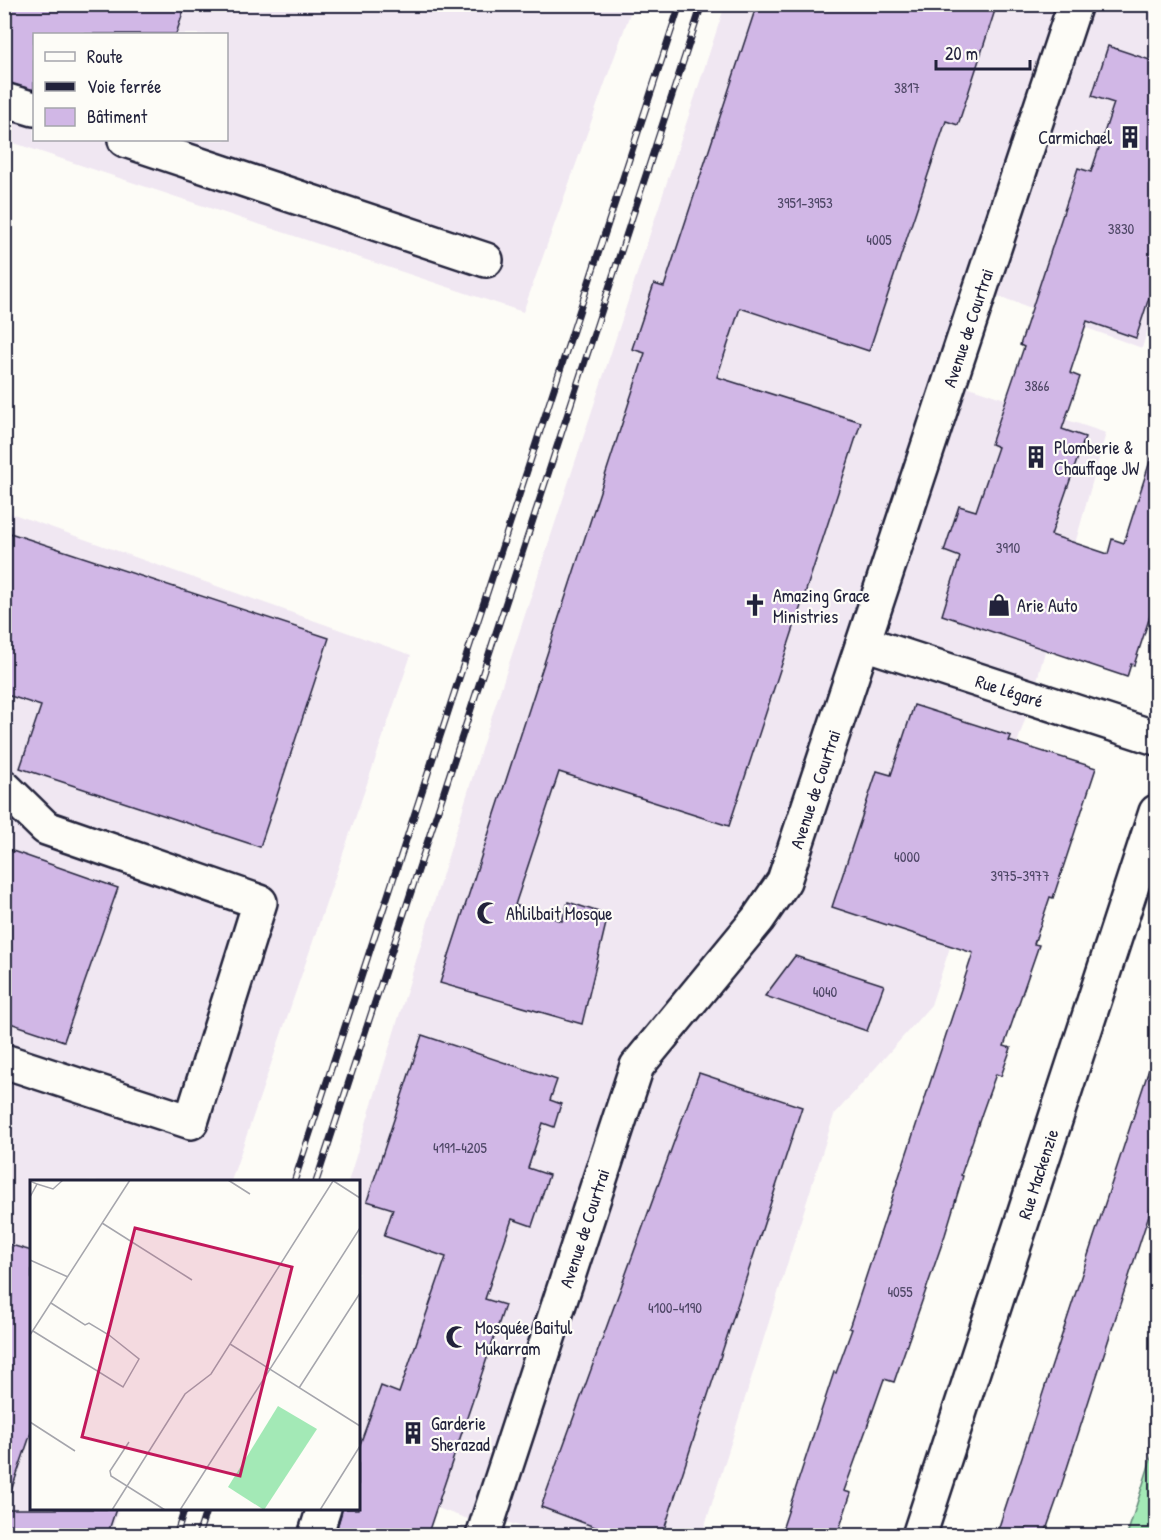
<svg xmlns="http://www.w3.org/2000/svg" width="1161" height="1540" font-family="'Patrick Hand',sans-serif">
<rect width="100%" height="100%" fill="#fdfcf7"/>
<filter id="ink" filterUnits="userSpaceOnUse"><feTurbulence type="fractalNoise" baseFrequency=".0167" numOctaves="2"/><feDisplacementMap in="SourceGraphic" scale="12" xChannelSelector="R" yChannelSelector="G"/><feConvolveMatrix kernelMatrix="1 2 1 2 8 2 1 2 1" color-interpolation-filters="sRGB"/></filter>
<g filter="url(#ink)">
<g fill="#f0e7f2" fill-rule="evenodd">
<path d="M 5,5 L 633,5 L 523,312 L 5,140 ZM 34,34 L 226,34 L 226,140 L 34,140 Z"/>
<path d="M 725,5 L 1075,5 L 992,258 L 1093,5 L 1156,5 L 1156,303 L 1142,348 L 981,290 L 951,381 L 1106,433 L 1032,698 L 931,1005 L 834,1115 L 702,1535 L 547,1535 L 500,1520 L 479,1523 L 359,1480 L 358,1182 L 348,1182 L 483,743 Z"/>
<path d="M 5,511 L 411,655 L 231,1181 L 32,1182 L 32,1508 L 119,1509 L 110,1535 L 5,1536 Z"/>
</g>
<path fill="#a3e9b6" stroke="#628678" stroke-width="1.5" d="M 1156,1443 L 1156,1535 L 1127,1535 Z"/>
<g fill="#d1b7e6" stroke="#22223b" stroke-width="1.5">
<path d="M 4,4 L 186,4 L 176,34 L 34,34 L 34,90 L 4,82 Z"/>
<path d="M 757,4 L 997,4 L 958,125 L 946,121 L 869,351 L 740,308 L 717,377 L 861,422 L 729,826 L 559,772 L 515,905 L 562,921 L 568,902 L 608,915 L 582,1024 L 440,983 L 645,353 L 632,349 L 654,284 L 664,287 Z"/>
<path d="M 1108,46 L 1156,62 L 1156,276 L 1136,338 L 1087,321 L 1070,373 L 1080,377 L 1062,429 L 1085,437 L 1051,535 L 1108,554 L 1112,539 L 1124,543 L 1151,458 L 1156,459 L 1156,598 L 1134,665 L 1131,664 L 1127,677 L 942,615 L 960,557 L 944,551 L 959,506 L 976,511 L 998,447 L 991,444 L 1024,347 L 1020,345 L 1078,168 L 1091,172 L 1114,103 L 1092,96 Z"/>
<path d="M 4,531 L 329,638 L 260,847 L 20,768 L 41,706 L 4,694 Z"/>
<path d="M 914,705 L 1011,736 L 1009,741 L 1096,768 L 1053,898 L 1050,897 L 1034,944 L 1039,945 L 1004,1046 L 1011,1048 L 1001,1076 L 996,1074 L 982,1113 L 961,1175 L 963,1176 L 945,1235 L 894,1382 L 884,1379 L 866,1430 L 844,1491 L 851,1493 L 837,1536 L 780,1536 L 834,1372 L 836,1373 L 852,1329 L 849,1328 L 973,953 L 832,907 L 877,771 L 891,775 Z"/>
<path d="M 4,848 L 118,888 L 64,1041 L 4,1021 Z"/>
<path d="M 795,956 L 884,985 L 867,1031 L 765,996 Z"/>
<path d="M 422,1035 L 557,1080 L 550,1100 L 561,1104 L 554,1127 L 543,1123 L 528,1168 L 549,1175 L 532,1226 L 512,1219 L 485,1299 L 505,1305 L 427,1536 L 335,1536 L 342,1509 L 358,1509 L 358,1450 L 381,1386 L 399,1393 L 446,1257 L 384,1236 L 393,1209 L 367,1201 Z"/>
<path d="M 1152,1060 L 1156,1060 L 1156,1193 L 1058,1496 L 1044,1536 L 996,1536 Z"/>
<path d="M 699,1073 L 802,1107 L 662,1536 L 619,1536 L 541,1507 Z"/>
<path d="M 4,1243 L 32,1251 L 32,1430 L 9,1497 L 4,1496 Z"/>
<path d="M 4,1509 L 116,1509 L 107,1536 L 4,1536 Z"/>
</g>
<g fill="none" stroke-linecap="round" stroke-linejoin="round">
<g stroke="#22223b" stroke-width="38">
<g id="minor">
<path d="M 4,100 L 34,109"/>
<path d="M 125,140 L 486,260"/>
<path id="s1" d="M 864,643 L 1156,738"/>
<path d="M 4,787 L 46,828 L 260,902 L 191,1122 L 4,1061"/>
<path d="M 315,1536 L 324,1508"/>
<path id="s2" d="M 483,1536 L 637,1066 L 758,919 L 784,881 L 1075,4"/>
<path id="s3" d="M 919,1536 L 1156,812"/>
</g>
</g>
<use href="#minor" stroke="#fdfcf7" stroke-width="33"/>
<g stroke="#22223b" stroke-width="7">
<g id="rail">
<path d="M 294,1182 L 680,4"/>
<path d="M 316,1182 L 702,4"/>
<path d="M 176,1536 L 185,1508"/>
<path d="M 198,1536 L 207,1508"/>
</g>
</g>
<use href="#rail" stroke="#fdfcf7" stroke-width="4.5" stroke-dasharray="14" stroke-linecap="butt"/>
</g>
</g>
<defs>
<g id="building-bare" transform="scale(1.8)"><path d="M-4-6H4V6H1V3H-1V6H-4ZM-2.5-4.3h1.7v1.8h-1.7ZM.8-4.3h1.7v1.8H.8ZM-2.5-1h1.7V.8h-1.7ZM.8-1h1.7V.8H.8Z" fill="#22223b" stroke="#fdfcf7" stroke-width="2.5" paint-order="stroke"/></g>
<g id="church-bare" transform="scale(1.8)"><path d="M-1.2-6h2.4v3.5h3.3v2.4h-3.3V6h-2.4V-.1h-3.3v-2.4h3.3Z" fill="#22223b" stroke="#fdfcf7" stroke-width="2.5" paint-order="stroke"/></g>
<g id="shop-bare" transform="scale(1.8)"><path d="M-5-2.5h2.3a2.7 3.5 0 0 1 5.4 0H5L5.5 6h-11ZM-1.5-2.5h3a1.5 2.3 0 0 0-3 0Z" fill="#22223b" stroke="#fdfcf7" stroke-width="2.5" paint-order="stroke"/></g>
<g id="mosque-bare" transform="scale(1.8)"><path d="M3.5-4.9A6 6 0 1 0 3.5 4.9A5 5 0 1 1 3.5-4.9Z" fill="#22223b" stroke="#fdfcf7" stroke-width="2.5" paint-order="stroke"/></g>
</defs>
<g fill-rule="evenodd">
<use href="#building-bare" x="1130" y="137"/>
<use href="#building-bare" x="1036" y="457"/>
<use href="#church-bare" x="755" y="605"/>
<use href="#shop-bare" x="999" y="605"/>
<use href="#mosque-bare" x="488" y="913"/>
<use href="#mosque-bare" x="457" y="1337"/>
<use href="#building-bare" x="413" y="1433"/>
</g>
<g text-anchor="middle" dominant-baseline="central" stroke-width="4.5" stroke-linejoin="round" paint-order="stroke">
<g font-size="15" fill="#4e4766">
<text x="907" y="87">3817</text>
<text x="805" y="202">3951-3953</text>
<text x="1121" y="228">3830</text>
<text x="879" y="239">4005</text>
<text x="1037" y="385">3866</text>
<text x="1008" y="547">3910</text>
<text x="907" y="856">4000</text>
<text x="1020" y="875">3975-3977</text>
<text x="825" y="991">4040</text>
<text x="460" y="1147">4191-4205</text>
<text x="900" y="1291">4055</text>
<text x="675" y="1307">4100-4190</text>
</g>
<g font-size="18" fill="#22223b" stroke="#fdfcf7" text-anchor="start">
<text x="1112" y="137" text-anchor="end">Carmichael</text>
<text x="1054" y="447">Plomberie &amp;<tspan x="1054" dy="21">Chauffage JW</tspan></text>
<text x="773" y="595">Amazing Grace<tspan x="773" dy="21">Ministries</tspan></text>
<text x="1017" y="605">Arie Auto</text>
<text x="506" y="913">Ahlilbait Mosque</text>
<text x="475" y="1327">Mosquée Baitul<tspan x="475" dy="21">Mukarram</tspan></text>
<text x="431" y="1423">Garderie<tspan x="431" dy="21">Sherazad</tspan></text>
</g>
<g font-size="18" fill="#22223b" stroke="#fdfcf7">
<text stroke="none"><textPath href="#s2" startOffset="1314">Avenue de Courtrai</textPath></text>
<text stroke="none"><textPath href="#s1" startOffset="153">Rue Légaré</textPath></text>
<text stroke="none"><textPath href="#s2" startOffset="828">Avenue de Courtrai</textPath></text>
<text stroke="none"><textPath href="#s3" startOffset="381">Rue Mackenzie</textPath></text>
<text stroke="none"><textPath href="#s2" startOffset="324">Avenue de Courtrai</textPath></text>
</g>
</g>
<g transform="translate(30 1180)">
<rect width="330" height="330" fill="#fdfcf7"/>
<path d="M 248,226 L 287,249 L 234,330 L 198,307 Z" fill="#a3e9b6"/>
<path fill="none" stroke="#a5a5ac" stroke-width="1.5" d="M 198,0 L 220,14M 302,0 L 330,18M 0,1 L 7,4 L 0,17M 7,4 L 23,9 L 33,0M 72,43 L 162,100M 0,80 L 38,97M 3,151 L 93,207 L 109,179 L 79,155 L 59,143 L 55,145 L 21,123M 0,155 L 100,0M 200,164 L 330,246M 269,208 L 330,113M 0,242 L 45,271M 99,262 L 80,291 L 81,296 L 135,330M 82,330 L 155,214 L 181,194 L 303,1M 150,330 L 330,48M 290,330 L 330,266"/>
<path fill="#c2185b" fill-opacity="0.15" stroke="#c2185b" stroke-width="3" d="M 105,48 L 262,87 L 210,296 L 52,257 Z"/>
<rect width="330" height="330" fill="none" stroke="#22223b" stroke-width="3"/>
</g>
<rect width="1161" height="1540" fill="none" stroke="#fdfcf7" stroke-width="24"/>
<rect x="12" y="12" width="1137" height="1516" fill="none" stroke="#22223b" stroke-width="2" filter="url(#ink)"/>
<rect x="33" y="33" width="195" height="108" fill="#fdfcf7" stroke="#a5a5ac" stroke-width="1.5"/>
<rect x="45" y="52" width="30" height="9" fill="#fdfcf7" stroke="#a5a5ac" stroke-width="1.5"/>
<text x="87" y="63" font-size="18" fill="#22223b">Route</text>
<rect x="45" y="82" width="30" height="9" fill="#22223b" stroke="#a5a5ac" stroke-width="1.5"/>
<text x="87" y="93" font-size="18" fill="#22223b">Voie ferrée</text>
<rect x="45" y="108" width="30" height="18" fill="#d1b7e6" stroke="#a5a5ac" stroke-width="1.5"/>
<text x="87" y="123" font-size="18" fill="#22223b">Bâtiment</text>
<path d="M936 60v9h94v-9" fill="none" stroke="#22223b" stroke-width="3"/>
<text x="945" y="60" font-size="18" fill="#22223b" stroke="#fdfcf7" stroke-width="4.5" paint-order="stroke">20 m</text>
</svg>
